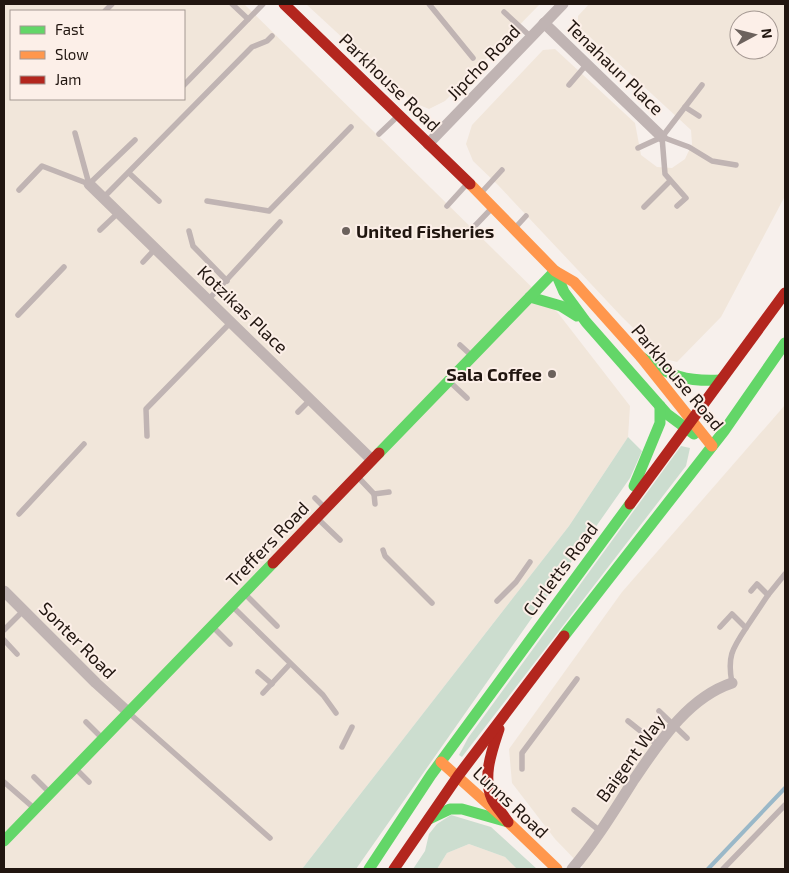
<svg xmlns="http://www.w3.org/2000/svg" width="789" height="873" font-family="'Exo 2',sans-serif">
<rect width="100%" height="100%" fill="#f7f0ec"/>
<g fill="#f1e6da" fill-rule="evenodd">
<path d="M 4,4 L 244,4 L 558,313 L 630,406 L 628,437 L 569,526 L 302,869 L 4,869 ZM 11,11 L 184,11 L 184,99 L 11,99 Z"/>
<path d="M 306,4 L 540,4 L 445,101 L 429,109 L 412,102 Z"/>
<path d="M 589,4 L 785,4 L 785,196 L 721,317 L 677,362 L 665,359 L 622,317 L 498,185 L 473,161 L 466,144 L 472,125 L 543,50 L 555,49 L 635,123 L 641,155 L 657,167 L 672,168 L 685,159 L 692,144 L 691,130 L 578,26 L 578,16 ZM 739,20 L 769,20 L 769,50 L 739,50 Z"/>
<path d="M 785,405 L 785,869 L 584,869 L 555,839 L 512,783 L 509,749 L 622,592 Z"/>
<path d="M 469,844 L 505,857 L 517,869 L 437,869 L 447,853 Z"/>
</g>
<g fill="#ccddcf">
<path d="M 628,437 L 642,451 L 630,478 L 356,869 L 302,869 L 569,526 Z"/>
<path d="M 681,446 L 690,448 L 686,466 L 462,757 L 459,755 L 468,738 Z"/>
<path d="M 451,815 L 491,827 L 537,869 L 517,869 L 505,857 L 469,844 L 447,853 L 437,869 L 413,869 L 425,851 L 429,834 L 437,824 Z"/>
</g>
<g fill="none" stroke-linecap="round" stroke-linejoin="round">
<path stroke="#9ab8c8" stroke-width="4" d="M 708,869 L 785,788"/>
<g stroke="#c0b4b3" stroke-width="5.5">
<path d="M 232,4 L 248,19"/>
<path d="M 429,4 L 473,58"/>
<path d="M 105,11 L 112,4"/>
<path d="M 504,12 L 531,37"/>
<path d="M 184,85 L 263,4"/>
<path d="M 569,85 L 587,64"/>
<path d="M 685,107 L 702,85"/>
<path d="M 75,133 L 89,184"/>
<path d="M 379,134 L 399,115"/>
<path d="M 662,137 L 689,147 L 712,161 L 736,165"/>
<path d="M 662,137 L 665,174 L 686,198 L 677,206"/>
<path d="M 638,148 L 662,137 L 685,107 L 699,116"/>
<path d="M 129,173 L 159,201"/>
<path d="M 89,184 L 135,140"/>
<path d="M 19,190 L 42,166 L 89,184"/>
<path d="M 480,194 L 502,170"/>
<path d="M 104,197 L 252,47 L 267,41 L 272,36"/>
<path d="M 207,201 L 269,211 L 351,127"/>
<path d="M 447,206 L 467,184"/>
<path d="M 644,207 L 670,181"/>
<path d="M 515,228 L 526,216"/>
<path d="M 100,230 L 119,212"/>
<path d="M 189,231 L 193,246 L 227,281"/>
<path d="M 470,231 L 493,207"/>
<path d="M 143,262 L 156,248"/>
<path d="M 208,300 L 280,222"/>
<path d="M 18,315 L 64,267"/>
<path d="M 460,345 L 472,356"/>
<path d="M 450,382 L 467,398"/>
<path d="M 298,412 L 311,399"/>
<path d="M 147,436 L 146,409 L 231,322"/>
<path d="M 357,476 L 374,494 L 389,492"/>
<path d="M 374,494 L 375,504"/>
<path d="M 315,498 L 324,507"/>
<path d="M 19,514 L 84,444"/>
<path d="M 317,518 L 340,540"/>
<path d="M 383,550 L 385,556 L 432,603"/>
<path d="M 751,591 L 757,584 L 768,595"/>
<path d="M 245,594 L 277,626"/>
<path d="M 497,601 L 516,582 L 530,562"/>
<path d="M 233,607 L 323,695 L 336,713"/>
<path d="M 212,626 L 230,644"/>
<path d="M 720,627 L 732,614 L 746,628 C 732,649 727,657 732,683"/>
<path d="M 746,628 L 768,595 L 785,574"/>
<path d="M 4,630 L 24,610"/>
<path d="M 4,640 L 17,654"/>
<path d="M 258,672 L 272,684"/>
<path d="M 263,693 L 290,664"/>
<path d="M 659,711 L 687,738"/>
<path d="M 129,713 L 270,838"/>
<path d="M 628,721 L 658,745"/>
<path d="M 86,722 L 103,739"/>
<path d="M 342,747 L 352,727"/>
<path d="M 75,768 L 89,782"/>
<path d="M 522,769 L 522,753 L 577,679"/>
<path d="M 34,777 L 50,793"/>
<path d="M 4,782 L 35,809"/>
<path d="M 574,810 L 600,831"/>
<path d="M 723,869 L 785,805"/>
</g>
<g stroke="#c0b4b3" stroke-width="11">
<path d="M 544,23 L 662,137"/>
<path d="M 428,144 L 563,4"/>
<path d="M 89,184 L 372,460"/>
<path d="M 4,591 L 96,683 L 128,712"/>
<path d="M 572,869 C 595,842 614,811 633,781 C 659,743 687,698 732,683"/>
</g>
<g stroke="#63d668" stroke-width="11">
<path d="M 555,271 L 564,292 L 586,322 L 667,414 L 694,434"/>
<path d="M 530,297 L 561,306 L 577,316"/>
<path d="M 641,357 C 669,376 687,382 721,380"/>
<path d="M 379,453 L 555,271"/>
<path d="M 634,486 L 660,423 L 660,406"/>
<path d="M 564,636 L 724,431 L 785,343"/>
<path d="M 429,819 L 450,809 L 462,809 L 508,822"/>
<path d="M 4,841 L 273,563"/>
<path d="M 369,869 L 431,775 L 630,504"/>
</g>
<g stroke="#ff974d" stroke-width="11">
<path d="M 470,184 L 555,271 L 574,282 L 641,357 L 712,446"/>
<path d="M 441,762 L 508,822 L 557,869"/>
</g>
<g stroke="#b3261e" stroke-width="11">
<path d="M 284,4 L 470,184"/>
<path d="M 630,504 L 785,293"/>
<path d="M 273,563 L 379,453"/>
<path d="M 499,729 C 492,751 482,776 492,799 C 496,807 503,814 508,822"/>
<path d="M 394,869 L 458,776 L 564,636"/>
</g>
</g>
<g fill="#6c625d" stroke="#fcefe8" stroke-width="2">
<circle cx="346" cy="231" r="5"/>
<circle cx="552" cy="374" r="5"/>
</g>
<g text-anchor="middle" dominant-baseline="central" stroke-width="4" stroke-linejoin="round" paint-order="stroke">
<g font-size="18" fill="#211610" stroke="#fcefe8">
<text transform="translate(483 62) rotate(-46)">Jipcho Road</text>
<text transform="translate(615 67) rotate(44)">Tenahaun Place</text>
<text transform="translate(390 82) rotate(44)">Parkhouse Road</text>
<text transform="translate(243 309) rotate(44)">Kotzikas Place</text>
<text transform="translate(678 377) rotate(50)">Parkhouse Road</text>
<text transform="translate(267 544) rotate(-46)">Treffers Road</text>
<text transform="translate(560 569) rotate(-53)">Curletts Road</text>
<text transform="translate(78 640) rotate(45)">Sonter Road</text>
<text transform="translate(630 758) rotate(-54)">Baigent Way</text>
<text transform="translate(511 802) rotate(43)">Lunns Road</text>
</g>
<g font-size="18" font-weight="bold" fill="#211610" stroke="#fcefe8" text-anchor="start">
<text x="356" y="231">United Fisheries</text>
<text x="542" y="374" text-anchor="end">Sala Coffee</text>
</g>
</g>
<rect width="789" height="873" fill="none" stroke="#211610" stroke-width="10"/>
<rect x="10" y="10" width="175" height="90" fill="#fcefe8" stroke="#a49892"/>
<rect x="20" y="26" width="25" height="8" fill="#63d668" stroke="#a49892"/>
<text x="55" y="35" font-size="15" fill="#211610">Fast</text>
<rect x="20" y="51" width="25" height="8" fill="#ff974d" stroke="#a49892"/>
<text x="55" y="60" font-size="15" fill="#211610">Slow</text>
<rect x="20" y="76" width="25" height="8" fill="#b3261e" stroke="#a49892"/>
<text x="55" y="85" font-size="15" fill="#211610">Jam</text>
<g transform="translate(754 35) rotate(83)"><circle r="24" fill="#fcefe8" stroke="#a49892"/>
<path d="M0-4L9 19L0 12L-9 19Z" fill="#6c625d"/>
<text y="-8" font-size="14" font-weight="bold" text-anchor="middle" fill="#211610">N</text>
</g>
</svg>
